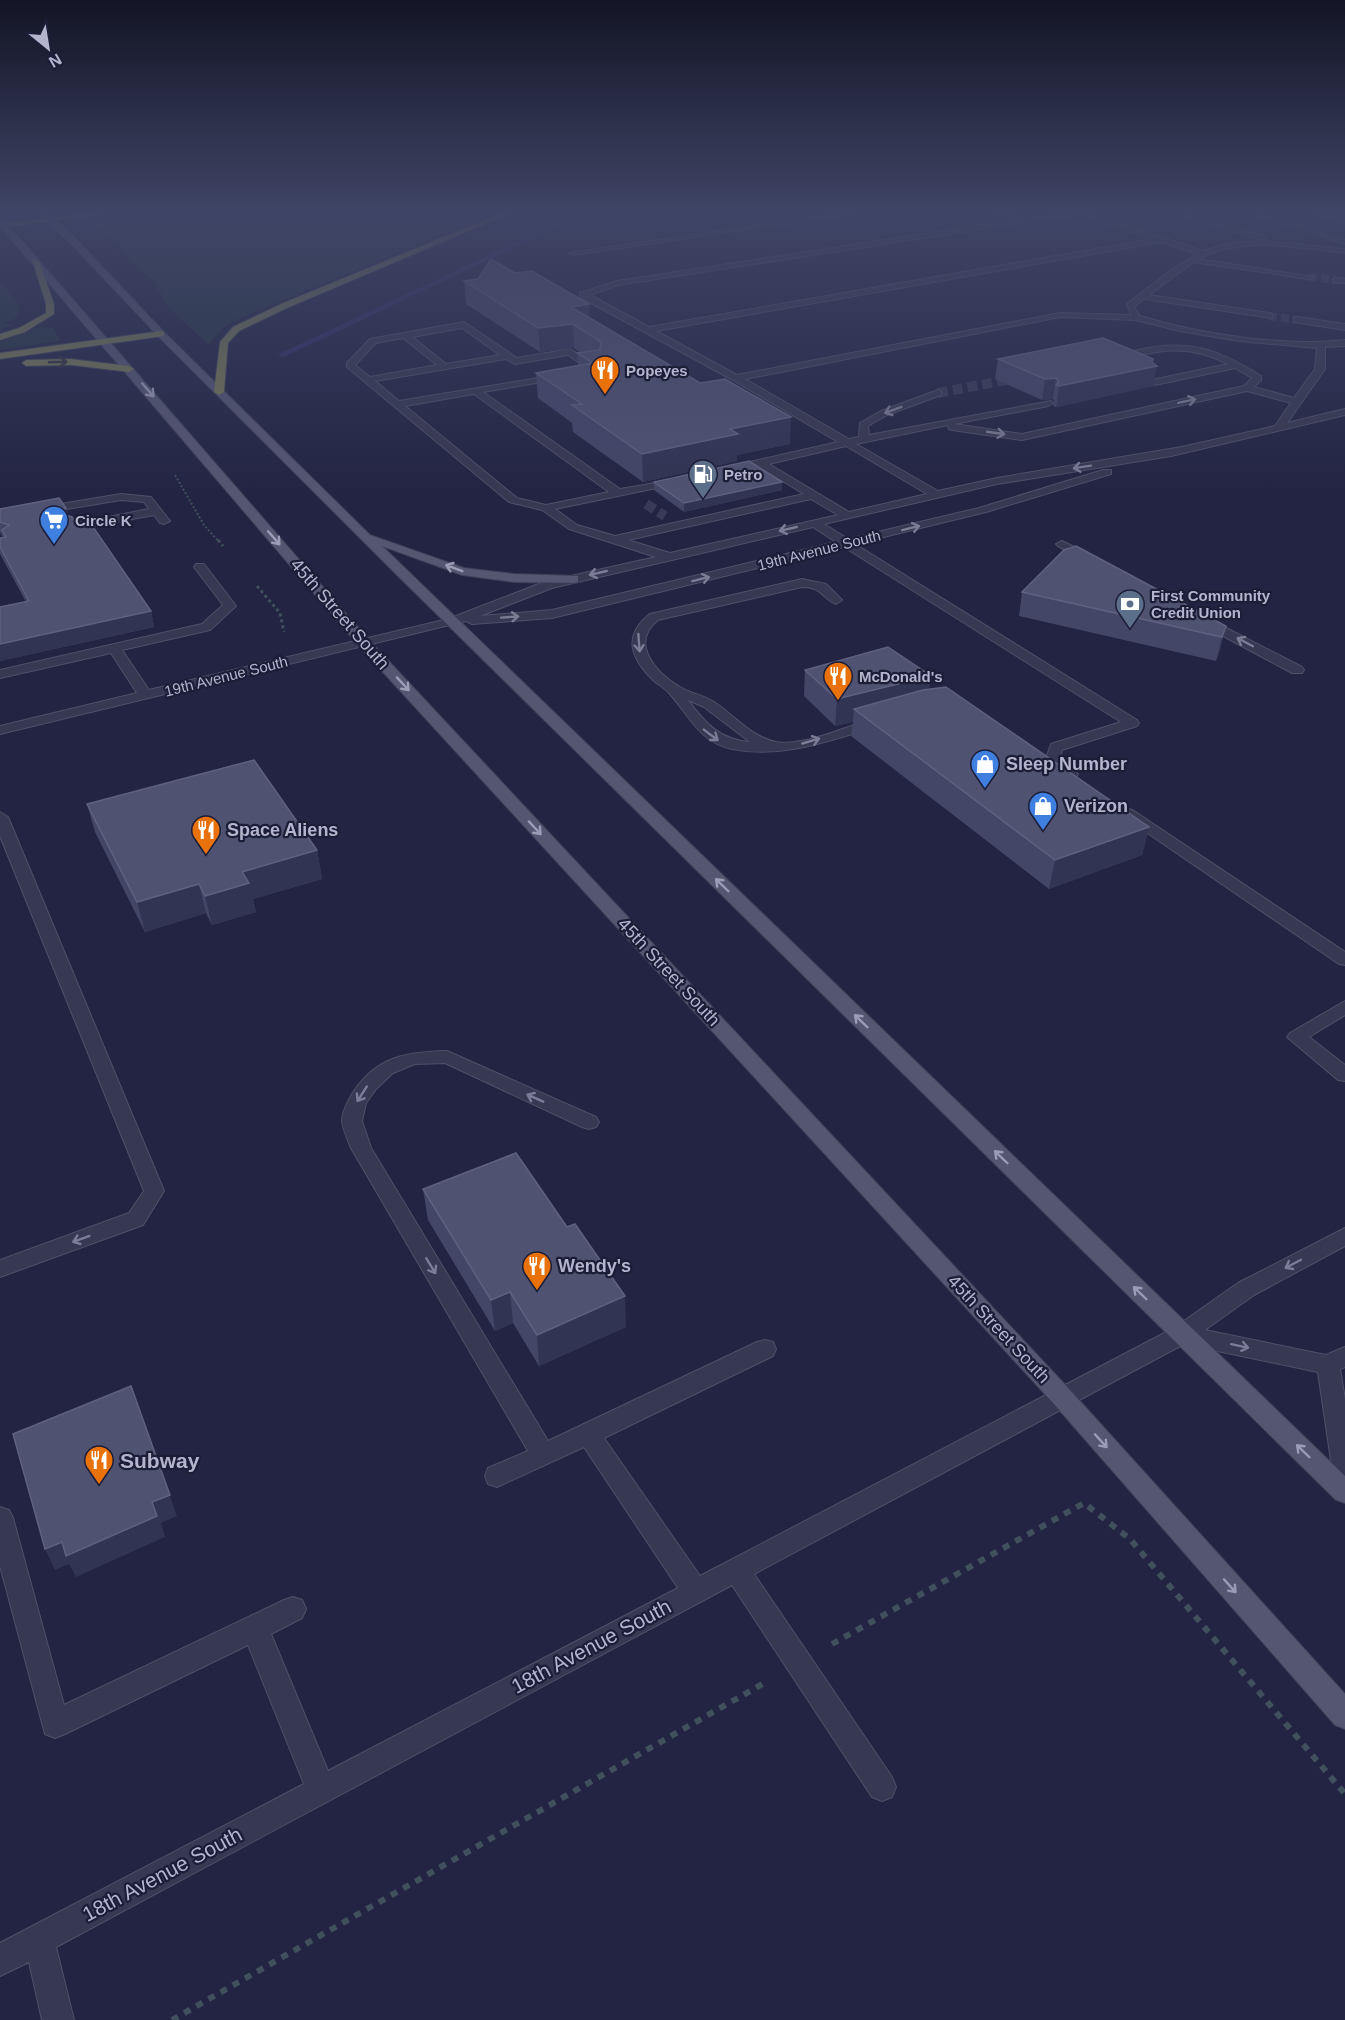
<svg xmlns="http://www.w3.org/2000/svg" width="1345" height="2020" font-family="Arial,sans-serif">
<rect width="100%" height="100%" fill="#232443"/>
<g fill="#253444">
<path d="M 179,210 L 502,210 L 240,318 L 222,328 L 209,345 L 170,309 L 153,281 L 89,221 Z"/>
<path d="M 0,281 L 17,302 L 19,312 L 16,318 L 4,323 L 14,325 L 0,330 Z"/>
<path d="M 41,327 L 53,328 L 61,341 L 0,350 L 0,340 Z"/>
</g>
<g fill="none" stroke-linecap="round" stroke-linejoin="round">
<path fill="#2e2f63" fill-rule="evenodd" d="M 585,210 L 593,210 L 284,357 L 277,355 Z"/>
<g stroke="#393a58" stroke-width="8" stroke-dasharray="8 4" stroke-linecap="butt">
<path d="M 1171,210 L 1226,227"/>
<path d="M 1309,277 L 1336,280"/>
<path d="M 1269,316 L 1297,320"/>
</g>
<g stroke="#393a58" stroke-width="10" stroke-dasharray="10 5" stroke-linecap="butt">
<path d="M 938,393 L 1022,377"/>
<path d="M 646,504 L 665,516"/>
</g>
<g stroke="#4f5069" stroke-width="2">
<g id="minor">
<path d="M 861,210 L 879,210 L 573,255 L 569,253 Z"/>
<path d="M 975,210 L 988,210 L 1016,216 L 1019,219 L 1081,210 L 1203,251 L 1235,242 L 1264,241 L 1223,229 L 1226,225 L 1267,237 L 1264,241 L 1345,249 L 1345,253 C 1298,248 1243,235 1199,259 L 1313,277 L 1309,279 L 1193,262 L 1149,295 L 1269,313 L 1272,314 L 1272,318 L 1144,299 L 1134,307 L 1140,316 C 1200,334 1283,347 1345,340 L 1345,346 L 1325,347 L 1325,369 L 1287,423 L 1345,409 L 1345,415 L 1171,456 L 997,484 L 824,524 L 848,539 L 979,508 L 1103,470 L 1111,470 L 1111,474 L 986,512 L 855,544 L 1137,720 L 1139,723 L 1137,726 L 1062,750 L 1060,760 L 1078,774 L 1076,777 L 1066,777 L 1047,764 L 1045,761 L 1051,744 L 1121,722 L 844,547 L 552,618 L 472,624 L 466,621 L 0,734 L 0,726 L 137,693 L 111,653 L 0,678 L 0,670 L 202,624 L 223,605 L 194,567 L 196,564 L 204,564 L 236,606 L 210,630 L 122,650 L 149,690 L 448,619 L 544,582 L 656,557 L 569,529 L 542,510 L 509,502 L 347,367 L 347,363 L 370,339 L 464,322 L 517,358 L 570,349 L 599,368 L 599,372 L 593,372 L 568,355 L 515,364 L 506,359 L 375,381 L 399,401 L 563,374 L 565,376 L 560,379 L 483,392 L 620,489 L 680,479 L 681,481 L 676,484 L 555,509 L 577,525 L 615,536 L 804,494 L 758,466 L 732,472 L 727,469 L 732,466 L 838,442 L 733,380 L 580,297 L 580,293 L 617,281 L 1015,220 ZM 1080,214 L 1153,239 L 649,327 L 590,295 L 618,285 ZM 1161,242 L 1197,254 L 1171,270 L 1127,304 L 1131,315 L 1060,313 L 737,375 L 656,331 ZM 1060,317 L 1136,320 L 1180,331 L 1239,341 L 1317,348 L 1315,369 L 1294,398 L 1254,387 L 1261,380 L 1261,376 C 1219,350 1189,338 1139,350 C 1130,352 1119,353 1113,358 L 1117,361 C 1159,350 1187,343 1228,364 L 1152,380 L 1150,382 L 1155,385 L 1235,368 L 1252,378 L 1244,386 L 1022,434 L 954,424 L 1048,406 L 1053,403 L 1051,401 L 869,435 L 868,426 L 887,415 L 941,395 L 941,391 L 938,390 L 881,411 L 860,423 L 859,437 L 849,439 L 745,379 ZM 462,328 L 500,355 L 446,364 L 412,337 ZM 403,338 L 437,365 L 370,377 L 355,365 L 376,343 ZM 1247,391 L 1291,403 L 1275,426 L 1182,447 L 997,478 L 938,491 L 856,444 L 948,425 L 949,429 L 952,430 L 1022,440 ZM 474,394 L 609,492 L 546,505 L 517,498 L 405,406 ZM 846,446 L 927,494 L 849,512 L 769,464 ZM 811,499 L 838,515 L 670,553 L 628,540 ZM 813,527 L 836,542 L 552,610 L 480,616 L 552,588 Z"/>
<path d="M 1241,210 L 1251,210 L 1345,240 L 1345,244 Z"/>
<path d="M 1336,278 L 1345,279 L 1345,283 L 1333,282 L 1332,280 Z"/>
<path d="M 1297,317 L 1345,324 L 1345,330 L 1294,322 L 1294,318 Z"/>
<path d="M 121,494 L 151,497 L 170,521 L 164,524 L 160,523 L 154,515 L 73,530 L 67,527 L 73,524 L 149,509 L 144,502 L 121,500 L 0,520 L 0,514 Z"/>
<path d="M 1062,541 L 1094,557 L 1096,559 L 1094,561 L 1086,561 L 1058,546 L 1056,544 Z"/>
<path d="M 802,579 L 826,584 L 842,600 L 836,604 C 822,598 822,587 802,587 L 658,620 C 629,643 656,673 680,687 C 691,694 704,695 714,702 C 734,715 751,737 776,742 C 805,747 845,726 874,719 L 881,723 L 879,726 C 830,740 784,759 732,749 C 699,742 690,716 669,693 C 665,688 657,684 652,679 C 630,657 623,635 650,614 ZM 688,700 L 704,707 L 750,742 C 720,740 705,723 688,700 Z"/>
<path d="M 1203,616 L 1302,667 L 1304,670 L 1302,673 L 1292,673 L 1199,623 L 1197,620 L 1199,617 Z"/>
<path d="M 1129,809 L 1134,811 L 1345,952 L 1345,965 L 1339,964 L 1124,817 L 1121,814 L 1124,811 Z"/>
<path d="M 0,812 L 8,817 L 164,1191 L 143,1225 L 0,1277 L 0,1260 L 129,1213 L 144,1191 L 0,836 Z"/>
<path d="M 1345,1001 L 1345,1015 L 1309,1037 L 1345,1065 L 1345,1081 L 1338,1080 L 1287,1037 L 1290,1033 Z"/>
<path d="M 447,1051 L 596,1117 L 599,1122 L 596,1127 L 589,1129 L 582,1127 L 445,1063 L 415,1064 L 393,1073 L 376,1089 L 366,1103 L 362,1121 L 371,1148 L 548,1441 L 757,1342 L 765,1340 L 773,1342 L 776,1349 L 773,1356 L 604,1438 L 700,1576 L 1174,1328 L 1238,1283 L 1345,1228 L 1345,1246 L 1254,1295 L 1205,1330 L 1326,1355 L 1345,1347 L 1345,1367 L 1340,1369 L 1345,1399 L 1345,1485 L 1336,1482 L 1333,1474 L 1318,1372 L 1184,1344 L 754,1574 L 892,1777 L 896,1787 L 892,1797 L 882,1801 L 872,1797 L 732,1585 L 56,1947 L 74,2020 L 42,2020 L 29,1962 L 0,1976 L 0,1943 L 304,1784 L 248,1645 L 65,1734 L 55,1738 L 45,1734 L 0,1566 L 0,1507 L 9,1510 L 13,1518 L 64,1705 L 284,1600 L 293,1597 L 302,1600 L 306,1609 L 302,1618 L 271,1634 L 328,1771 L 678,1588 L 584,1447 L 497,1487 L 488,1484 L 485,1476 L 488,1468 L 528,1451 L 351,1148 C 348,1140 343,1130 342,1121 C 342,1111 349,1099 354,1091 C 378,1056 407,1052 447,1051 Z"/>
</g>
</g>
<g stroke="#3e3e58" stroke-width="2">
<g id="major">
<path d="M 74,243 L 80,243 L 164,332 L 370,535 L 464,568 L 514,574 L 578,576 L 578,582 L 574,583 L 514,582 L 462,575 L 382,546 L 1345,1476 L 1345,1503 L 1336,1500 L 397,575 L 158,336 L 74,247 Z"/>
<path d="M 23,249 L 29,249 L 369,640 L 1070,1390 L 1345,1694 L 1345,1729 L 1335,1725 L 1054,1404 L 359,646 L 23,253 Z"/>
</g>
</g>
<g stroke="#3c3d56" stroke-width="2">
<g id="highway">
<path d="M 113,210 L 134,210 L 0,228 L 0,224 Z"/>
<path d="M 509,210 L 518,210 L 287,308 L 239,331 L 228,343 L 224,392 L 219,395 L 214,392 L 220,342 L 233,327 L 281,304 Z"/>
<path d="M 32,259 L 39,261 L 54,304 L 54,314 L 25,332 L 0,340 L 0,334 L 19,328 L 46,313 L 46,304 Z"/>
<path d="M 161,331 L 164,332 L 164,336 L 0,359 L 0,353 Z"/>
<path d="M 71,359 L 129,366 L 134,369 L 129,372 L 71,365 L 26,366 L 22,363 L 26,360 Z"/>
</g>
</g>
<path stroke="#40505d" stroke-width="2" stroke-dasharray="2 2" stroke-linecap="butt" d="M 175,475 L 204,525 L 219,542"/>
<g stroke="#40505d" stroke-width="3" stroke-dasharray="3 3" stroke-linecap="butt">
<path d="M 218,540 L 223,546"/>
<path d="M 257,586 L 280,613 L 284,632"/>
</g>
<g stroke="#40505d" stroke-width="6" stroke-dasharray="7 7" stroke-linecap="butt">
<path d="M 832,1644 L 1084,1503 L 1130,1539 L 1345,1794"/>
<path d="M 172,2020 L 766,1682"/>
</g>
<use href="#minor" fill="#373852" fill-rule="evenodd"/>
<use href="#major" fill="#555672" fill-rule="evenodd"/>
<use href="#highway" fill="#797954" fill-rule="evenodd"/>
<g stroke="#3e3e58" stroke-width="8" stroke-linecap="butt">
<g id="major-bridge">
<path d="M 40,210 L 77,245"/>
<path d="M 0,222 L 26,251"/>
</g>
</g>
<use href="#major-bridge" stroke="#555672" stroke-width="8"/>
</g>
<g fill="#444668">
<path d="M 1294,210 L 1345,210 L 1345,225 Z"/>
<path d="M 515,273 L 589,304 L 589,318 L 790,444 L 737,455 L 737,461 L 643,482 L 573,432 L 572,423 L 538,398 L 536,373 L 578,366 L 577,353 L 581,353 L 574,348 L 540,352 L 466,304 L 464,281 Z"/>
<path d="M 998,359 L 1153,362 L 1153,386 L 1056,407 L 1053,406 L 1054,401 L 1053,399 L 1042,400 L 995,379 Z"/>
<path d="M 654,482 L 782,482 L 782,490 L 684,512 L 654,490 Z"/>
<path d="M 0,509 L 68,516 L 77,524 L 151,611 L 154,627 L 0,661 L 0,607 L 26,602 L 0,554 L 0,538 L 4,537 L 2,536 L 0,532 Z"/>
<path d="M 1022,592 L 1226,626 L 1220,650 L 1216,661 L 1019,616 Z"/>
<path d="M 805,670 L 931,676 L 929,689 L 1149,827 L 1142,855 L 1049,889 L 851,736 L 853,722 L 835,726 L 804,696 Z"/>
<path d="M 87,804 L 317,850 L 322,879 L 253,899 L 256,912 L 212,925 L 206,913 L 145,932 L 95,832 Z"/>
<path d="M 423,1189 L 626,1327 L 539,1366 L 513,1323 L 495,1331 L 428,1220 Z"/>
</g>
<g fill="#323454">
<path d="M 589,304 L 590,327 L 573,324 L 574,348 L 540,352 L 538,328 L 571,307 Z"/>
<path d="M 1153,359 L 1152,367 L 1157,366 L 1153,386 L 1056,407 L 1059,386 L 1152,362 Z"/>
<path d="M 1056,378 L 1053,399 L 1042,400 L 1045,379 Z"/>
<path d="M 791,417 L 790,444 L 737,455 L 737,461 L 643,482 L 642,454 L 730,429 Z"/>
<path d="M 782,482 L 782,490 L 684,512 L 684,503 Z"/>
<path d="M 66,508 L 70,523 L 65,526 L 61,512 Z"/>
<path d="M 151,611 L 154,627 L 0,661 L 0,644 Z"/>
<path d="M 1226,626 L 1220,650 L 1216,661 L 1222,637 Z"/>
<path d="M 931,676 L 927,703 L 854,709 L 853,722 L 835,726 L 837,699 Z"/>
<path d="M 1149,827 L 1142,855 L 1049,889 L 1055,860 Z"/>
<path d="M 317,850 L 322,879 L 253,899 L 256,912 L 212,925 L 205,896 L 242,872 Z"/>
<path d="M 199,884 L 206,913 L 145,932 L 137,902 Z"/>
<path d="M 510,1292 L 513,1323 L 495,1331 L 491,1300 Z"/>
<path d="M 625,1296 L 626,1327 L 539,1366 L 537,1335 Z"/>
<path d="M 131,1386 L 177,1516 L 161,1523 L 165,1537 L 76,1577 L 69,1564 L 55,1570 L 45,1549 L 152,1502 Z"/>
</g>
<g fill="#505272" stroke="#606180" stroke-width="1.5">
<path d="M 491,259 L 515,273 L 532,271 L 589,304 L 571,307 L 700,383 L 725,379 L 791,417 L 730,429 L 738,434 L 642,454 L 572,405 L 582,404 L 536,373 L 593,363 L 577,353 L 600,350 L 601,342 L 573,324 L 538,328 L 464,281 L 478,279 Z"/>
<path d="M 1103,338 L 1153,359 L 1152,362 L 1157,366 L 1059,386 L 1056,385 L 1059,382 L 1056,378 L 1045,379 L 998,359 Z"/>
<path d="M 749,461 L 782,482 L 684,503 L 654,482 Z"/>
<path d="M 59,498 L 66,508 L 61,512 L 62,514 L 72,517 L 77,524 L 89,521 L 151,611 L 0,644 L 0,607 L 29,601 L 0,547 L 0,538 L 6,537 L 2,530 L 9,525 L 0,522 L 0,509 Z"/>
<path d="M 1076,546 L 1226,626 L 1222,637 L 1022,592 L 1064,550 Z"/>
<path d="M 888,647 L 931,676 L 837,699 L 805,670 Z"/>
<path d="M 946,687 L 1149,827 L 1055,860 L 854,709 L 923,690 Z"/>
<path d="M 254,760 L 317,850 L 242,872 L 249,883 L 205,896 L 199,884 L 137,902 L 87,804 Z"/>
<path d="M 516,1153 L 567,1227 L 575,1224 L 625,1296 L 537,1335 L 510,1292 L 491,1300 L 423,1189 Z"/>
<path d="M 131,1386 L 170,1495 L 152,1502 L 157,1516 L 66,1556 L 62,1542 L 45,1549 L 13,1434 Z"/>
</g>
<defs><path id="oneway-shaft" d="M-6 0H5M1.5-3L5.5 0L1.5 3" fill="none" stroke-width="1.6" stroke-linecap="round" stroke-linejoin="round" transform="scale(1.5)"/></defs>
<use stroke="#33343e" href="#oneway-shaft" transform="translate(58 362) rotate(-2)"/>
<g stroke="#9c9cb6">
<use href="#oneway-shaft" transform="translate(148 390) rotate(49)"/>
<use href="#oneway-shaft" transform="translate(274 538) rotate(49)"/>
<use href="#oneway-shaft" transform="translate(454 568) rotate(-160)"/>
<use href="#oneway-shaft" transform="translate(403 684) rotate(47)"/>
<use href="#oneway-shaft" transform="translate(535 828) rotate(47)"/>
<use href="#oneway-shaft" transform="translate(722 885) rotate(-136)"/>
<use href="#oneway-shaft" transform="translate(861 1021) rotate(-136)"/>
<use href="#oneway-shaft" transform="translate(1001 1157) rotate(-136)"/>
<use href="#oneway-shaft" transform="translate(1140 1293) rotate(-136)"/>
<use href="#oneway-shaft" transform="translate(1101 1441) rotate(48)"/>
<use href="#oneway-shaft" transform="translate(1303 1451) rotate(-136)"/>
<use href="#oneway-shaft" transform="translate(1230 1586) rotate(48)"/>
</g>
<g stroke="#7c7c95">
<use href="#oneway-shaft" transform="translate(1187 401) rotate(-12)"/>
<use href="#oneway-shaft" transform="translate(893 410) rotate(160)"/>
<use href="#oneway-shaft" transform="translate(996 433) rotate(8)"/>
<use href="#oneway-shaft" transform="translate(1082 467) rotate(171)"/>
<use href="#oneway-shaft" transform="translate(911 528) rotate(-14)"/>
<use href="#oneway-shaft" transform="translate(788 529) rotate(167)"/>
<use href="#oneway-shaft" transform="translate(598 573) rotate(167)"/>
<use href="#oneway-shaft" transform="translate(701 579) rotate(-14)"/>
<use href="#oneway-shaft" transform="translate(510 617) rotate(-4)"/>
<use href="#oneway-shaft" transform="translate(1245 642) rotate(-152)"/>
<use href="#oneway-shaft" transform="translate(639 643) rotate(86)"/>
<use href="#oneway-shaft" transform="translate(711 735) rotate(37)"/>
<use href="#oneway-shaft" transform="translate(811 741) rotate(-16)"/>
<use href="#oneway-shaft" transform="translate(362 1094) rotate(123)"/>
<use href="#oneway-shaft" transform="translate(535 1098) rotate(-156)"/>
<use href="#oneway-shaft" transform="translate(81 1239) rotate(160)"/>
<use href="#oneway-shaft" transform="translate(1293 1264) rotate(152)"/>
<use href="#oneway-shaft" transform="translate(431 1266) rotate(59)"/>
<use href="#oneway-shaft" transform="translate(1240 1346) rotate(12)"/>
</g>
<linearGradient id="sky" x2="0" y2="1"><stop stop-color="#131425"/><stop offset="0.43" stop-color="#3f4566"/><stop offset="1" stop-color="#3f4566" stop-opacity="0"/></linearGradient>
<rect width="1345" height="493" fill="url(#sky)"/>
<defs>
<g id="restaurant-pin" transform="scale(1.5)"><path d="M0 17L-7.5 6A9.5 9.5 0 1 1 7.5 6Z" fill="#e8710a" stroke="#1c1d37"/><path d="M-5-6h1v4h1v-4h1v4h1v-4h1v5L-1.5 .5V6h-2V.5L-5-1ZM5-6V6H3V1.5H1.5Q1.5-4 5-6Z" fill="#fff"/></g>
<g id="fuel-pin" transform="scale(1.5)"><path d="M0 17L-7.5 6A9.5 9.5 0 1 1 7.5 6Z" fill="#5c6f8a" stroke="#1c1d37"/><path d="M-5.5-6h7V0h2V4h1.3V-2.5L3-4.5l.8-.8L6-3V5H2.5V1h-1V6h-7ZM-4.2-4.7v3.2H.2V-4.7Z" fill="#fff"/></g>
<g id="supermarket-pin" transform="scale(1.5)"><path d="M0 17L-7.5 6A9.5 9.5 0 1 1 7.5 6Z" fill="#3f7fe0" stroke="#1c1d37"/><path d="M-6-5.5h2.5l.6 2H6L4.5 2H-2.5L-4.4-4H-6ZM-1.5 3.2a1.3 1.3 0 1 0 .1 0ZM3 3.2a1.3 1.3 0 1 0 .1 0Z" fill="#fff"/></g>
<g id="bank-pin" transform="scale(1.5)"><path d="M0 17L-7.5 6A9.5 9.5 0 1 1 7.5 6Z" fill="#5c6f8a" stroke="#1c1d37"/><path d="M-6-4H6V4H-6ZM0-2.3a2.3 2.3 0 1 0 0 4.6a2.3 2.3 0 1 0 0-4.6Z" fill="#fff"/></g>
<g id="shop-pin" transform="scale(1.5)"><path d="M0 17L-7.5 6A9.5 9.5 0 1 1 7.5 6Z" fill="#3f7fe0" stroke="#1c1d37"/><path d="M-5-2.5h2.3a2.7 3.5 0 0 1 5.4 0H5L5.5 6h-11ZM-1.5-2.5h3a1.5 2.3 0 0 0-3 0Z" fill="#fff"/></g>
</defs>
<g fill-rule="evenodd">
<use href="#restaurant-pin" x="605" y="370"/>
<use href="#fuel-pin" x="703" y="474"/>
<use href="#supermarket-pin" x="54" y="520"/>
<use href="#bank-pin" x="1130" y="604"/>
<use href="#restaurant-pin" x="838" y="676"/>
<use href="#shop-pin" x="985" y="764"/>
<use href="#shop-pin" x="1043" y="806"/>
<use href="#restaurant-pin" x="206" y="830"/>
<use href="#restaurant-pin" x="537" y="1266"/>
<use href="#restaurant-pin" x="99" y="1460"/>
</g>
<g text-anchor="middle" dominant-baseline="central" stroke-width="4.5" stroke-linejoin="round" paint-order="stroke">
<g font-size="15" font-weight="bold" fill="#b4b4cc" stroke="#1c1d37" text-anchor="start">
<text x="626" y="370">Popeyes</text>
<text x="724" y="474">Petro</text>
<text x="75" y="520">Circle K</text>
<text x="1151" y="595">First Community<tspan x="1151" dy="17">Credit Union</tspan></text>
<text x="859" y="676">McDonald's</text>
</g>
<g font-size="15" fill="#b4b4cc" stroke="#1c1d37">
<text transform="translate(819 550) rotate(-14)">19th Avenue South</text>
<text transform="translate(226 676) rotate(-14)">19th Avenue South</text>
</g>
<g font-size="18" fill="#b4b4cc" stroke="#1c1d37">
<text transform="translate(340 614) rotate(49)">45th Street South</text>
<text transform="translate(669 972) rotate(47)">45th Street South</text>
<text transform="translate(999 1329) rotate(47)">45th Street South</text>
</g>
<g font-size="18" font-weight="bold" fill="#b4b4cc" stroke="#1c1d37" text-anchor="start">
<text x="1006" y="764">Sleep Number</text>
<text x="1064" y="806">Verizon</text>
<text x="227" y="830">Space Aliens</text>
<text x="558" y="1266">Wendy's</text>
</g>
<g font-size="21" font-weight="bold" fill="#b4b4cc" stroke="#1c1d37" text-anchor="start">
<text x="120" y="1460">Subway</text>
</g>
<g font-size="21" fill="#b4b4cc" stroke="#1c1d37">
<text transform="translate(591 1646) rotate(-28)">18th Avenue South</text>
<text transform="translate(162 1874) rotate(-28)">18th Avenue South</text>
</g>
</g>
<g transform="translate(48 48) rotate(150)" stroke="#1c1d37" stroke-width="4.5" paint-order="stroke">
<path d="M0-4.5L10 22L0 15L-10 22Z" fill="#b4b4cc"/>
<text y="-9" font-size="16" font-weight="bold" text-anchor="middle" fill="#b4b4cc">N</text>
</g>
</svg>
